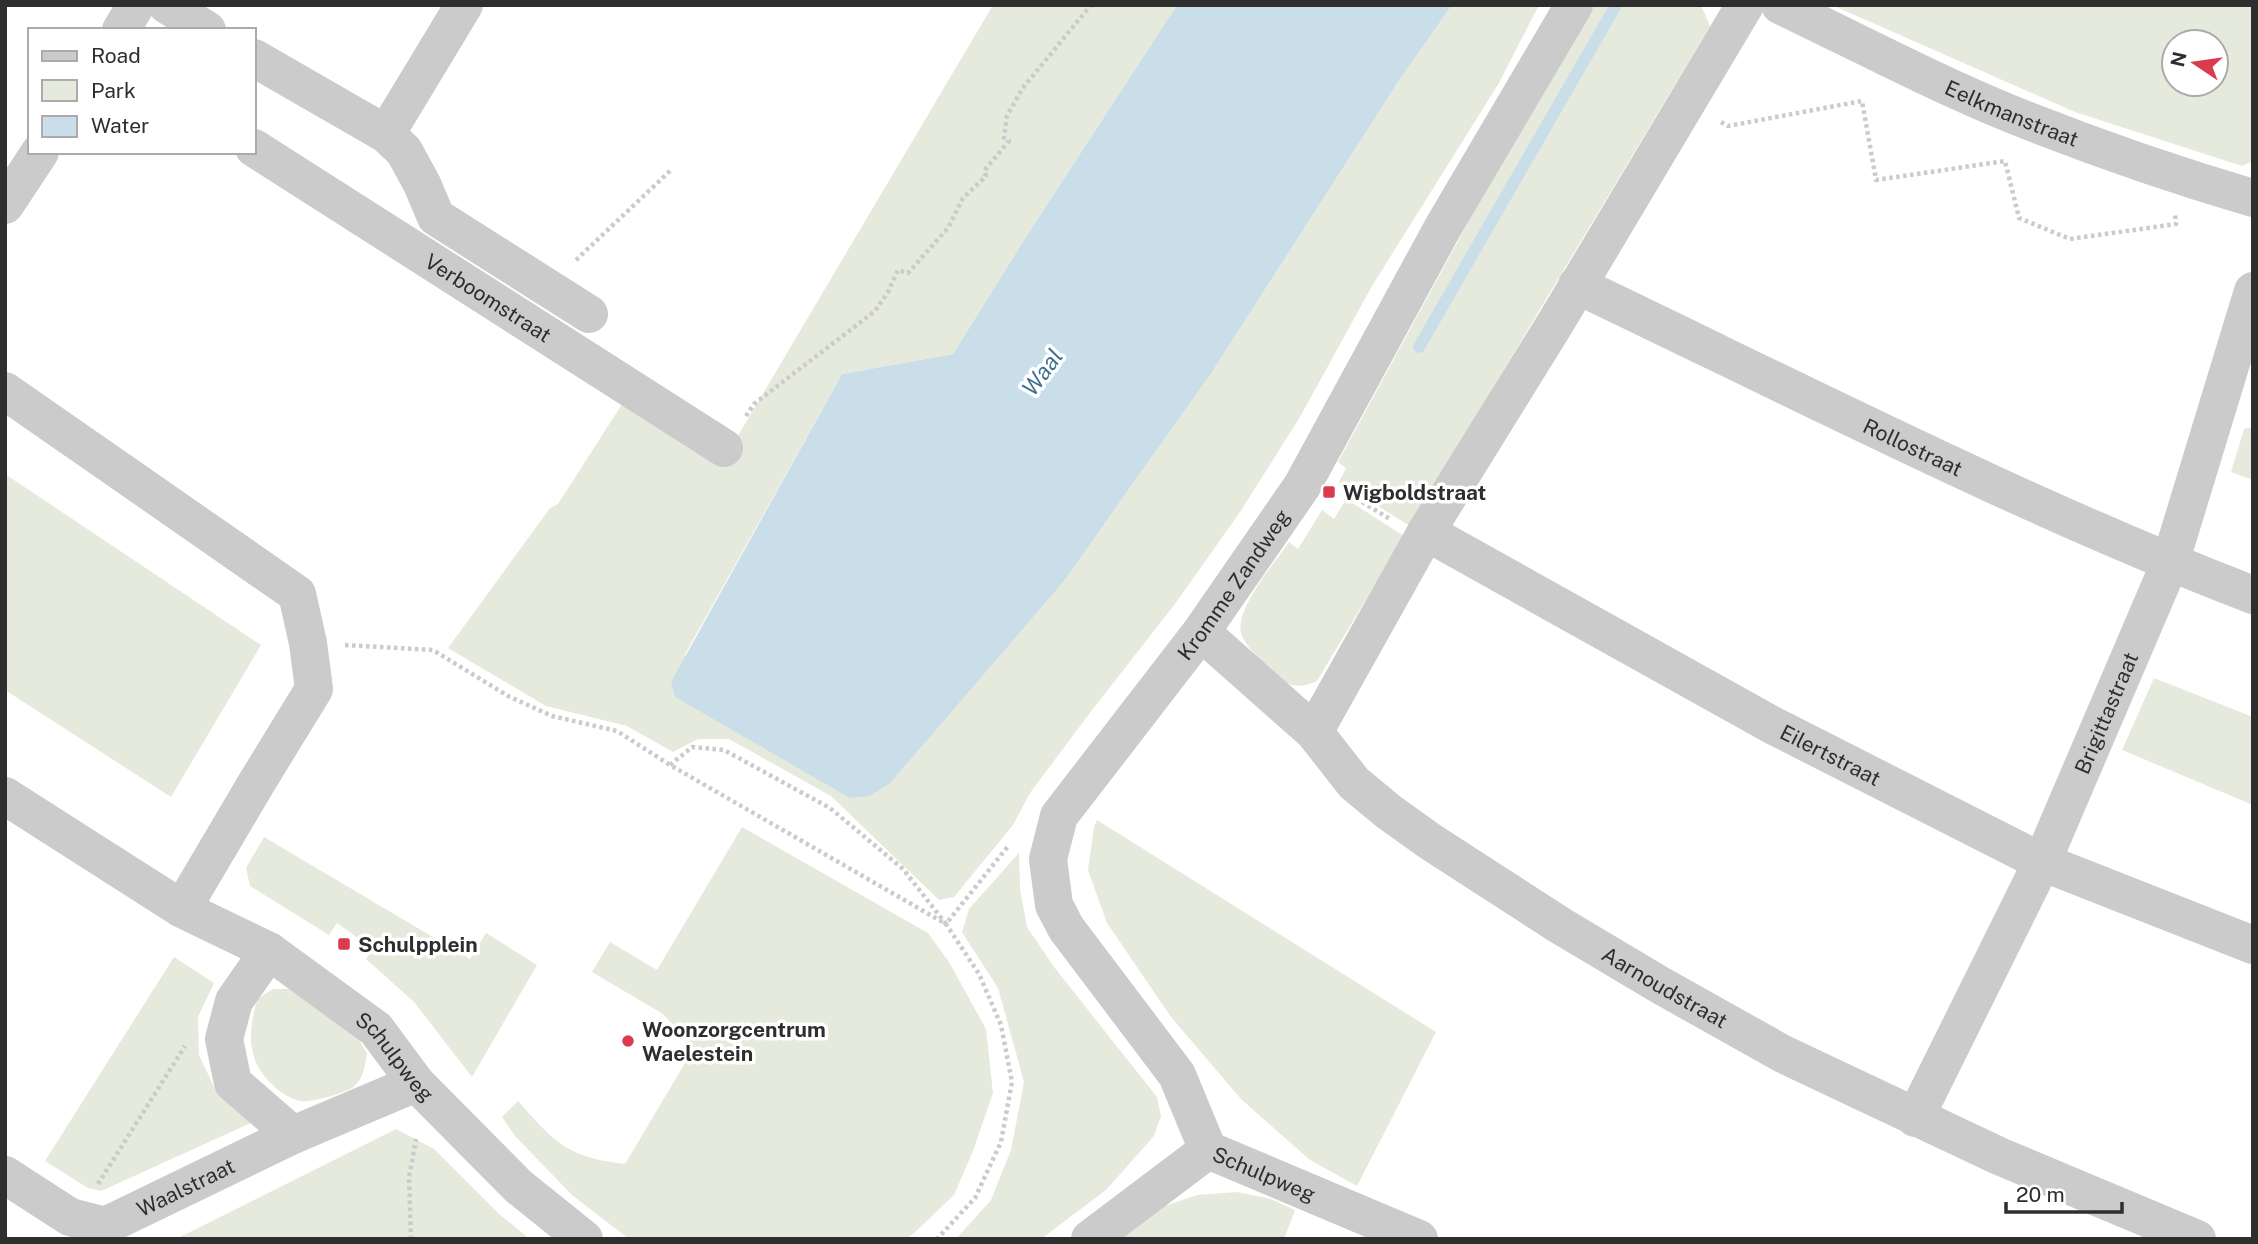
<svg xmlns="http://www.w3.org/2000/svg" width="2258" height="1244" font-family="'Public Sans',sans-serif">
<rect width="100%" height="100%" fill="#fff"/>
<g fill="#e5eadc" fill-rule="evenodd">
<path d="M 993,5 L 1177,5 L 1024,240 L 953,354 L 842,374 L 684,656 L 1064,581 L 1212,372 L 1400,79 L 1452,5 L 1539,5 L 1499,83 L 1372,286 L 1300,417 L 1240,512 L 1175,604 L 1092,710 L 1030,793 L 1013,825 L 954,897 L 939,900 L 831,796 L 729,739 L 698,739 L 673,752 L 627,726 L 546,706 L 448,648 L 550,508 L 558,504 L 624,401 L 723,461 Z"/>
<path d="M 1592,5 L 1701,5 L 1710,26 L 1410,526 L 1339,482 L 1346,468 L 1338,462 L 1483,195 Z"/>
<path d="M 1832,5 L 2253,5 L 2253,161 L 2242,166 L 2075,112 ZM 2174,42 L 2216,42 L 2216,84 L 2174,84 Z"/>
<path d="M 2253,427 L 2253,480 L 2231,472 L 2244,429 Z"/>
<path d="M 5,474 L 261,645 L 171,797 L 5,690 Z"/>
<path d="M 1346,499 L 1404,536 L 1317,681 C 1299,689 1287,687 1274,673 C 1263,662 1248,650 1242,636 C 1232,611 1275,563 1289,542 L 1298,549 L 1322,510 L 1334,519 Z"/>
<path d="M 2154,678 L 2253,717 L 2253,805 L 2122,750 Z"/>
<path d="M 1097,820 L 1436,1032 L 1357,1186 L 1310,1160 L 1241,1099 L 1171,1017 L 1107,923 L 1088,870 L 1094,827 Z"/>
<path d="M 742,827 L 928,933 L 949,962 L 986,1029 L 993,1093 L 973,1151 L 954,1195 L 913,1234 L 906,1239 L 629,1239 L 572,1195 L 515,1136 L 502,1117 L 518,1101 C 555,1143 567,1157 625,1164 L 694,1048 L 663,1014 L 592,972 L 610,942 L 657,970 Z"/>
<path d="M 264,837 L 470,959 L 486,933 L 537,965 L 472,1077 L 414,1002 L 366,959 L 373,949 L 337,923 L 329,935 L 250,886 L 246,868 Z"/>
<path d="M 1019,853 L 1020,889 L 1027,927 L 1054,967 L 1157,1097 L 1161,1116 L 1154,1136 L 1106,1190 L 1041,1239 L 956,1239 L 991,1200 L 1011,1150 L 1024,1082 L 998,988 L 962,932 L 969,909 Z"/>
<path d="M 174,957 L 214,983 L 198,1017 L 199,1055 L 215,1089 L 251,1123 L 101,1191 L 88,1188 L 45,1161 Z"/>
<path d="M 273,989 L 295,989 L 353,1030 L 367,1053 C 365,1065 364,1079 353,1087 C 345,1093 311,1103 301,1101 C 280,1097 257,1073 253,1053 C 248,1035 253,1017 257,999 Z"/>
<path d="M 396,1129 L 434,1149 L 499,1214 L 530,1239 L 176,1239 Z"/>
<path d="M 1237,1192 L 1271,1199 L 1295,1210 L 1284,1239 L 1117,1239 L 1156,1209 L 1197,1195 Z"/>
</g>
<path fill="#cadee9" d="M 1177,5 L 1452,5 L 1400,79 L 1212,372 L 1064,581 L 890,783 L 870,796 L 850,798 L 675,697 L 671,682 L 842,374 L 953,354 L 1024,240 Z"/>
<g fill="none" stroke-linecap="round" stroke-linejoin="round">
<path stroke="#cadee9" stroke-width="12" d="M 1419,347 L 1616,5"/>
<g stroke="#cbcbcb" stroke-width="4.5" stroke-dasharray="3.5 3.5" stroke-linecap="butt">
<path d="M 1721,122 L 1728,126 L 1862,101 L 1876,180 L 2005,161 L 2019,218 L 2070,239 L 2176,224 L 2175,213"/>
<path d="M 576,260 L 671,170"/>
<path d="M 746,416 L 754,404 L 875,311 L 888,292 L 898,270 L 908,273 L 948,228 L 963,198 L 986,176 L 984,171 L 1009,141 L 1004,138 L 1007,116 L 1022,89 L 1091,5"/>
<path d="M 1344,491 L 1390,519"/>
<path d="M 345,645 L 433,650 L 508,696 L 552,716 L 617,731 L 670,765 L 946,924 L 979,974 L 1001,1025 L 1012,1082 L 1001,1142 L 975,1198 L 937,1239"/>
<path d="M 670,765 L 692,747 L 724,750 L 830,808 L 903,869 L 946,924 L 1009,845"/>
<path d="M 98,1184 L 185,1046"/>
<path d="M 411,1239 L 409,1177 L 416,1139"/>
</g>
<g stroke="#cbcbcb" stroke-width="38">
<path d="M 167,5 L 207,30"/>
<path id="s1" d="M 1780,5 C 1857,42 1933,82 2011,114 C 2091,146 2171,174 2253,198"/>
<path d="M 121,30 L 136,5"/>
<path d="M 254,58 L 386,134 L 404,151 L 422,184 L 436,217 L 589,314"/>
<path d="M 386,134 L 464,5"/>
<path id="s2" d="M 254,148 L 724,448"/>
<path d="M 5,205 L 40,152"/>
<path id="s3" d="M 1577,285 C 1801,392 2022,506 2253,595"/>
<path d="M 5,391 L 297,594 L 308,643 L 314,689 L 257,782 L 182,909"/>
<path id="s4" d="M 1426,532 L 1772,725 L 2042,862 L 2253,945"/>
<path id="s5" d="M 1201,632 L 1314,732 L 1354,783 L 1389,812 L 1431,842 L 1561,926 L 1660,985 L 1783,1054 L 1999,1156 L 2197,1239"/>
<path d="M 1314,732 L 1426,532 L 1556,322 L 1745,5"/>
<path id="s6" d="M 5,796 L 182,909 L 269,951 L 376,1029 L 416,1083 L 518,1186 L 584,1239"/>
<path d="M 269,951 L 234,1001 L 224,1039 L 233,1083 L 293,1135"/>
<path id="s7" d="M 1915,1118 L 2042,862 L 2170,563 L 2253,291"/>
<path id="s8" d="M 1208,1150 L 1177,1075 L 1066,928 L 1054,905 L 1048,859 L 1059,816 L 1201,632 L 1302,486 L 1442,229 L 1574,5"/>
<path id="s9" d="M 1208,1150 L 1419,1239"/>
<path id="s10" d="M 5,1175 L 70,1217 L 105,1226 L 293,1135 L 416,1083"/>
<path d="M 1090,1239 L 1208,1150"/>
</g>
</g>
<g fill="#da3b4e" stroke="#fff" stroke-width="2.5">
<rect x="1322" y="485" width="14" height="14" rx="3.5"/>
<rect x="337" y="937" width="14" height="14" rx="3.5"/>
<circle cx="628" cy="1041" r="7"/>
</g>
<g text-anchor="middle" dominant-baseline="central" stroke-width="7" stroke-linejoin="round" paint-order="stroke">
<g font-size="21" fill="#2e2e2e" stroke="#fff">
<text stroke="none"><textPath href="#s1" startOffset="256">Eelkmanstraat</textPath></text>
<text stroke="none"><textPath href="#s2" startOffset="278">Verboomstraat</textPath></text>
<text stroke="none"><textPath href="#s3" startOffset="373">Rollostraat</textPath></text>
<text stroke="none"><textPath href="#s8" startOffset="672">Kromme Zandweg</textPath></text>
<text stroke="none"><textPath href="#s7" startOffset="448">Brigittastraat</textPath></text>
<text stroke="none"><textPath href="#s4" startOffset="462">Eilertstraat</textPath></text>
<text stroke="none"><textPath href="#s5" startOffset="588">Aarnoudstraat</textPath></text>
<text stroke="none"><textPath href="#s6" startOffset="472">Schulpweg</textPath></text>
<text stroke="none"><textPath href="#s9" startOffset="61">Schulpweg</textPath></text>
<text stroke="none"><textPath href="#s10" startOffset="203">Waalstraat</textPath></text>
</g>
<g font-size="21" font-weight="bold" fill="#2e2e2e" stroke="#fff" text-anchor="start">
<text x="1343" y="492">Wigboldstraat</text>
<text x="358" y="944">Schulpplein</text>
<text x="642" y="1029">Woonzorgcentrum<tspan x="642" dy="24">Waelestein</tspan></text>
</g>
<g font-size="23" font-style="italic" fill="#41728b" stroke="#fff">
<text transform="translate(1042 372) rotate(-54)">Waal</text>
</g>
</g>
<rect width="2258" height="1244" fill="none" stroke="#2e2e2e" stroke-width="14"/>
<rect x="28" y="28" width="228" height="126" fill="#ffffff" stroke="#ababab" stroke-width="2"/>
<rect x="42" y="51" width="35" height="10" fill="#cbcbcb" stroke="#ababab" stroke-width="2"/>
<text x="91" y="63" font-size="21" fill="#2e2e2e">Road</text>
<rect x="42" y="80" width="35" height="21" fill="#e5eadc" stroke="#ababab" stroke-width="2"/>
<text x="91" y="98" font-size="21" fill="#2e2e2e">Park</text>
<rect x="42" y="116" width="35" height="21" fill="#cadee9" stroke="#ababab" stroke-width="2"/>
<text x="91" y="133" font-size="21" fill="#2e2e2e">Water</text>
<g transform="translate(2195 63) rotate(283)"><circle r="33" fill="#ffffff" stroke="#ababab" stroke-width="2"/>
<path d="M0-5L12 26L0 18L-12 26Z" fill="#da3b4e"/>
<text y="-10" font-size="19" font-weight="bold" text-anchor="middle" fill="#2e2e2e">N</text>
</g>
<path d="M2006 1202v10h116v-10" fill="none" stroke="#2e2e2e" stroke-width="3.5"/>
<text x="2016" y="1202" font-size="21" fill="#2e2e2e" stroke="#ffffff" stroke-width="5" paint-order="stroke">20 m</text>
</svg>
